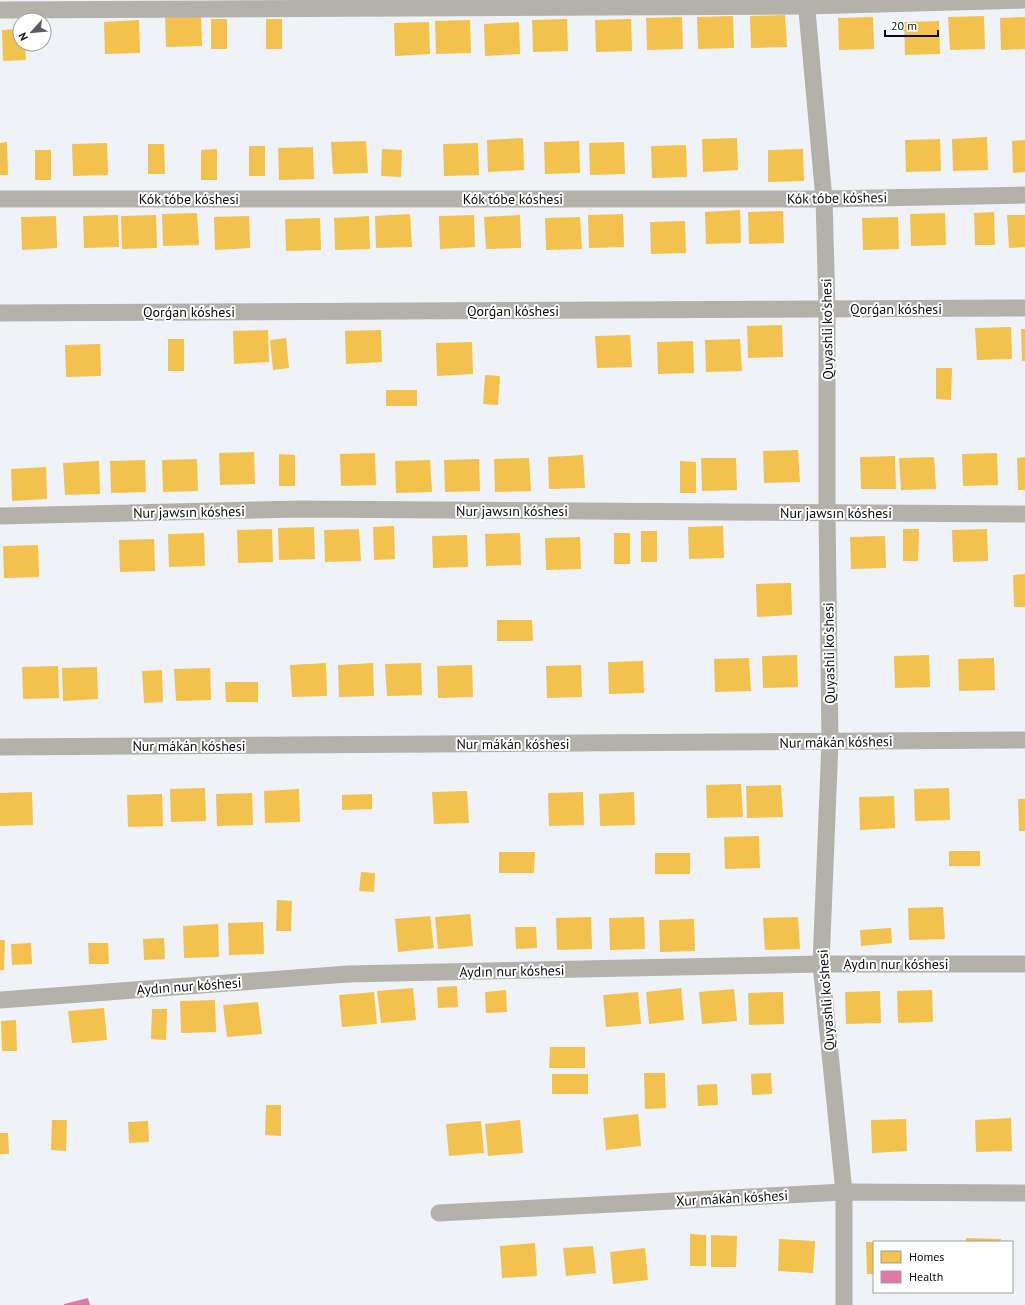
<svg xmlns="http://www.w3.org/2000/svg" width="1025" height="1305" font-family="'PT Sans',sans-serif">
<rect width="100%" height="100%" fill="#eff3f8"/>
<g fill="#f2c14e">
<path d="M 201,14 L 202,46 L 166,47 L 165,15 Z"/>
<path d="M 785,15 L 787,47 L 751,48 L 750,16 Z"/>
<path d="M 733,16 L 734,48 L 698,49 L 697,17 Z"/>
<path d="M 984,16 L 985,49 L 950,50 L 948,17 Z"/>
<path d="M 682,17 L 683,49 L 647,50 L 646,18 Z"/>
<path d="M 873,17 L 874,49 L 839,50 L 838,18 Z"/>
<path d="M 1025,17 L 1025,49 L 1001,50 L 1000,18 Z"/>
<rect x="211" y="19" width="16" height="30"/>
<rect x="266" y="19" width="16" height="30"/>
<path d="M 567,19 L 568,51 L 533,52 L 532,20 Z"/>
<path d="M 631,19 L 632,51 L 596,52 L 595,20 Z"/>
<path d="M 139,20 L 140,53 L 105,54 L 104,22 Z"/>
<path d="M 470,20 L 471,53 L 436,54 L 435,21 Z"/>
<path d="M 939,21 L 940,54 L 905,55 L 904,22 Z"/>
<path d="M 429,22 L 430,54 L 395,56 L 394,23 Z"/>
<path d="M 519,22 L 520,54 L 485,56 L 484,24 Z"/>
<path d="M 20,29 L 20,44 L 25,44 L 26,60 L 3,61 L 2,30 Z"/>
<path d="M 987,137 L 988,170 L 953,171 L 952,139 Z"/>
<path d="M 523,138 L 524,170 L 488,172 L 487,140 Z"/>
<path d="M 737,138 L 738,170 L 703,172 L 702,139 Z"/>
<path d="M 940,139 L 941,171 L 906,172 L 905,140 Z"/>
<path d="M 1025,140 L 1025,172 L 1013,173 L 1012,141 Z"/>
<path d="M 366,141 L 368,173 L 333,174 L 331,142 Z"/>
<path d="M 579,141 L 580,173 L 545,174 L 544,142 Z"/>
<path d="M 7,142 L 8,175 L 0,175 L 0,143 Z"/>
<path d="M 624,142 L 625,174 L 590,175 L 589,143 Z"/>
<path d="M 107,143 L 108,175 L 73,176 L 72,144 Z"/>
<path d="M 478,143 L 479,175 L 444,176 L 443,144 Z"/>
<path d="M 148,144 L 164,144 L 165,174 L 148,174 Z"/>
<path d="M 686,145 L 687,177 L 652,178 L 651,146 Z"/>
<rect x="249" y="146" width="16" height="30"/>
<path d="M 313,147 L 314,179 L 279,180 L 278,148 Z"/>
<path d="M 217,149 L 217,180 L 201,180 L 201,150 Z"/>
<path d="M 382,149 L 402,150 L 401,177 L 381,176 Z"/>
<path d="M 803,149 L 804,181 L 768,182 L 768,150 Z"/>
<rect x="35" y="150" width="16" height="30"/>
<path d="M 740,210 L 741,243 L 706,244 L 705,212 Z"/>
<path d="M 783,211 L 784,243 L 749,244 L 748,212 Z"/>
<path d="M 994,212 L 995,245 L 975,245 L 974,213 Z"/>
<path d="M 197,213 L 199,245 L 163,246 L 162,214 Z"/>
<path d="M 945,213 L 946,245 L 911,246 L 910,214 Z"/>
<path d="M 410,214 L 412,247 L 376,248 L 375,216 Z"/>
<path d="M 623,214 L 624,247 L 589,248 L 588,215 Z"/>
<path d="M 118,215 L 119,247 L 84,248 L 83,216 Z"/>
<path d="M 156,215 L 157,248 L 122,249 L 121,216 Z"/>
<path d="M 474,215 L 475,247 L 440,249 L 439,216 Z"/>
<path d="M 520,215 L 521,248 L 486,249 L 484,217 Z"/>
<path d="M 1007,215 L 1025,215 L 1025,247 L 1009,248 Z"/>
<path d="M 56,216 L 57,248 L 22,250 L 21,217 Z"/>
<path d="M 249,216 L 250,248 L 215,250 L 214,217 Z"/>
<path d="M 369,216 L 370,249 L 335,250 L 334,218 Z"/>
<path d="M 580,217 L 582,249 L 546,250 L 545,218 Z"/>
<path d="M 898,217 L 899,249 L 863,250 L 862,218 Z"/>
<path d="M 320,218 L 321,250 L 286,251 L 285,219 Z"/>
<path d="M 685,221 L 686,253 L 651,254 L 650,222 Z"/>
<path d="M 782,325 L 783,357 L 748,358 L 747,326 Z"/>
<path d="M 1011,327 L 1012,359 L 977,360 L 975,328 Z"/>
<path d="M 1021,329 L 1025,329 L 1025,361 L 1022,361 Z"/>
<path d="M 268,330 L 269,362 L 234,364 L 233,331 Z"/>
<path d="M 381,330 L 382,362 L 346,364 L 345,331 Z"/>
<path d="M 630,335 L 632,367 L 597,368 L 595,336 Z"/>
<path d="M 286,338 L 289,368 L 273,370 L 270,340 Z"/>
<rect x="168" y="339" width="16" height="32"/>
<path d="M 740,339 L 742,371 L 706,372 L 705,340 Z"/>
<path d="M 693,341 L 694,373 L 658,374 L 657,342 Z"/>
<path d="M 472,342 L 473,374 L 437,376 L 436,343 Z"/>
<path d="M 100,344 L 101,376 L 66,377 L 65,345 Z"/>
<path d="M 936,368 L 952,368 L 951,400 L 936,399 Z"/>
<path d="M 485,375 L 500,376 L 498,405 L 483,404 Z"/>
<rect x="386" y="390" width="31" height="16"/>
<path d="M 798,450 L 800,482 L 764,483 L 763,451 Z"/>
<path d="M 254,452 L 255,484 L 220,485 L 219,453 Z"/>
<path d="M 375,453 L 376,485 L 341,486 L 340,454 Z"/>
<path d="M 997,453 L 998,485 L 963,486 L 962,454 Z"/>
<path d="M 279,454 L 295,455 L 295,486 L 279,486 Z"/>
<path d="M 583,455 L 585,488 L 549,489 L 548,457 Z"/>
<path d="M 895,456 L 896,489 L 861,489 L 860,457 Z"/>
<path d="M 934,457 L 936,489 L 901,490 L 899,458 Z"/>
<path d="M 1025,457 L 1025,490 L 1018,490 L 1017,458 Z"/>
<path d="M 529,458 L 531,491 L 495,492 L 494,459 Z"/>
<path d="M 701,458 L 736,458 L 737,490 L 702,491 Z"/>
<path d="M 197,459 L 198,491 L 163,492 L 162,460 Z"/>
<path d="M 479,459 L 480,491 L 445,492 L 444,460 Z"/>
<path d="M 145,460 L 146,492 L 111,493 L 110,461 Z"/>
<path d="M 430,460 L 432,492 L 396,493 L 395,461 Z"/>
<path d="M 99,461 L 100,494 L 65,495 L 63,463 Z"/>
<path d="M 680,461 L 696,462 L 696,493 L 680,493 Z"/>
<path d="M 46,467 L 47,499 L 12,501 L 11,469 Z"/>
<path d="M 394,526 L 395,559 L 374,560 L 373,527 Z"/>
<path d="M 723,526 L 724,558 L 689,559 L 688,527 Z"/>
<path d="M 314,527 L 315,559 L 279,560 L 278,528 Z"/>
<path d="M 272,529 L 273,562 L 238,563 L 237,530 Z"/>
<path d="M 359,529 L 361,561 L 325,562 L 324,530 Z"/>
<path d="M 903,529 L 919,529 L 918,561 L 903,561 Z"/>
<path d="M 987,529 L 988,561 L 953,562 L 952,530 Z"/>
<rect x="641" y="531" width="16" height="31"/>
<path d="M 204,533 L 205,566 L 169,567 L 168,534 Z"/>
<path d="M 520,533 L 521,565 L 486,566 L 485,534 Z"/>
<rect x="614" y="533" width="16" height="31"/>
<path d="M 467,535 L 468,567 L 433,568 L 432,536 Z"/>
<path d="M 885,536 L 886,568 L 851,569 L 850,537 Z"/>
<path d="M 580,537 L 581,569 L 546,570 L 545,538 Z"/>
<path d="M 154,539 L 155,571 L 120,572 L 119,540 Z"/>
<path d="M 38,545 L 39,577 L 4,578 L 3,546 Z"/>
<path d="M 1025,574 L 1025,607 L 1014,607 L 1013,575 Z"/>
<path d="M 791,583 L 792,615 L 757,617 L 756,584 Z"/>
<path d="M 497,620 L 532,620 L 533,641 L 497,641 Z"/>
<path d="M 797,655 L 798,687 L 763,688 L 762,656 Z"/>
<path d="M 929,655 L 930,687 L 895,688 L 894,656 Z"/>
<path d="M 749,658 L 751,691 L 715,692 L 714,659 Z"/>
<path d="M 994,658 L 995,690 L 959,691 L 958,659 Z"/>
<path d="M 643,661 L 644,693 L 609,694 L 608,662 Z"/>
<path d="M 326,663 L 327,696 L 292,697 L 290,665 Z"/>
<path d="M 373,663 L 374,696 L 339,697 L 338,665 Z"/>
<path d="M 421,663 L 422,695 L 387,696 L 385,664 Z"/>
<path d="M 472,665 L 473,697 L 438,698 L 437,666 Z"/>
<path d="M 581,665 L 582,697 L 547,698 L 546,666 Z"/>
<path d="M 58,666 L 59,698 L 23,699 L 22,667 Z"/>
<path d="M 97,667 L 98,699 L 63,701 L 62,668 Z"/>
<path d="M 210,668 L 211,700 L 176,701 L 174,669 Z"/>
<path d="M 162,670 L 163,702 L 144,703 L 142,671 Z"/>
<path d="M 225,682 L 258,682 L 258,702 L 226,702 Z"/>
<path d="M 741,784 L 743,817 L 707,818 L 706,785 Z"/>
<path d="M 781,785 L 783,817 L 747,818 L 746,786 Z"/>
<path d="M 205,788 L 206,821 L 171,822 L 170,789 Z"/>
<path d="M 949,788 L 950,820 L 915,821 L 914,789 Z"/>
<path d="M 299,789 L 300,822 L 265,823 L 264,791 Z"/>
<path d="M 467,791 L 469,823 L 434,824 L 432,792 Z"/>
<path d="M 32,792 L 33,825 L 0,826 L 0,793 Z"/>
<path d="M 583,792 L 584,825 L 549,826 L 548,793 Z"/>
<path d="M 634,792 L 635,825 L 600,826 L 599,794 Z"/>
<path d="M 252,793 L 253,825 L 217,826 L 216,794 Z"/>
<path d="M 162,794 L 163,826 L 128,827 L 127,795 Z"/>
<path d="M 372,794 L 372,809 L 342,810 L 342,795 Z"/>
<path d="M 894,796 L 895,828 L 860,830 L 859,797 Z"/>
<path d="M 1018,799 L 1025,799 L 1025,831 L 1019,831 Z"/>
<path d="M 759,836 L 760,868 L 725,869 L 724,837 Z"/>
<rect x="949" y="851" width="31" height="15"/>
<path d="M 499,852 L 535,852 L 534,873 L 499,873 Z"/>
<rect x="655" y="853" width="35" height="21"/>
<path d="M 361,872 L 375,873 L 374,892 L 359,891 Z"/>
<path d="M 277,900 L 292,901 L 291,931 L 276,931 Z"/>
<path d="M 943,907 L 945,939 L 909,940 L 908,908 Z"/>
<path d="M 470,914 L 473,946 L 438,949 L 435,917 Z"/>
<path d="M 430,916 L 434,948 L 398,952 L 395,919 Z"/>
<path d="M 591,917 L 592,949 L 557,950 L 556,918 Z"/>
<path d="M 644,917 L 645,949 L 610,950 L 609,918 Z"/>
<path d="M 798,917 L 800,949 L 765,950 L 763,918 Z"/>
<path d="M 694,919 L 695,951 L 660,952 L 659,920 Z"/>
<path d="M 263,922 L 264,954 L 229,955 L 228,923 Z"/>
<path d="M 218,924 L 219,957 L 184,958 L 183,926 Z"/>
<path d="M 515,927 L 536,927 L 537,948 L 516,949 Z"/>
<path d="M 891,928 L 892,943 L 861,946 L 860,930 Z"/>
<path d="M 164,938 L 165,959 L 144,960 L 143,939 Z"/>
<path d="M 0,940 L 5,940 L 4,970 L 0,970 Z"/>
<path d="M 31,943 L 32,964 L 12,965 L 11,944 Z"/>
<path d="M 88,943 L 108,943 L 109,964 L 89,964 Z"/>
<path d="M 457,986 L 458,1007 L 438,1008 L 437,987 Z"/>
<path d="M 413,988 L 416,1020 L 381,1023 L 377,991 Z"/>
<path d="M 681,988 L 684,1020 L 649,1024 L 646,992 Z"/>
<path d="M 734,989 L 737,1021 L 702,1024 L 699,992 Z"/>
<path d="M 506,990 L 507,1012 L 486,1013 L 485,992 Z"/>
<path d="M 932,990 L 933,1022 L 898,1023 L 897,991 Z"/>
<path d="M 880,991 L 881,1023 L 846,1024 L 845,992 Z"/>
<path d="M 374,992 L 377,1024 L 342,1027 L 339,995 Z"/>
<path d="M 638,992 L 641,1024 L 606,1027 L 603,995 Z"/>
<path d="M 783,992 L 784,1024 L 749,1025 L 748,993 Z"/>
<path d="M 215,1000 L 216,1032 L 181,1033 L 180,1001 Z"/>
<path d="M 258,1002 L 262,1034 L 227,1037 L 223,1005 Z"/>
<path d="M 104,1008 L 107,1040 L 72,1043 L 68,1011 Z"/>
<path d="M 152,1009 L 167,1009 L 166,1040 L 151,1039 Z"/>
<path d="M 16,1020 L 17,1051 L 2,1051 L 1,1021 Z"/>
<path d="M 550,1047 L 585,1047 L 585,1068 L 549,1068 Z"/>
<path d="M 644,1073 L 665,1073 L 666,1108 L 645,1109 Z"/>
<path d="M 771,1073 L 772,1094 L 752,1095 L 751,1074 Z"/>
<rect x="552" y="1074" width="36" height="20"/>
<path d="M 717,1084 L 718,1105 L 698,1106 L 697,1085 Z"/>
<path d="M 266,1105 L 281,1105 L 281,1136 L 265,1135 Z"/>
<path d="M 638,1114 L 641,1146 L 606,1150 L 603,1118 Z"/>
<path d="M 1011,1118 L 1012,1151 L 976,1152 L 975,1120 Z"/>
<path d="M 906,1119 L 907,1151 L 872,1153 L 871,1120 Z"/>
<path d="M 52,1120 L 67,1120 L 66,1151 L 51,1150 Z"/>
<path d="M 520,1120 L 523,1153 L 488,1156 L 485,1124 Z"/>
<path d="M 148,1121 L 149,1142 L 129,1143 L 128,1122 Z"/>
<path d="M 481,1121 L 484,1153 L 449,1156 L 446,1124 Z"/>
<path d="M 0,1133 L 8,1133 L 9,1154 L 0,1154 Z"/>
<path d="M 690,1234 L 706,1235 L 706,1266 L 690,1266 Z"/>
<path d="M 711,1235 L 737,1236 L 736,1267 L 711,1267 Z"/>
<path d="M 966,1238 L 1001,1239 L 1001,1242 L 966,1242 Z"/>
<path d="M 779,1239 L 815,1241 L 813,1273 L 778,1271 Z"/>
<path d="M 866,1242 L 874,1242 L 874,1274 L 867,1274 Z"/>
<path d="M 535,1243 L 537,1276 L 502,1278 L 500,1246 Z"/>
<path d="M 593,1246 L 596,1273 L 566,1276 L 563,1248 Z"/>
<path d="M 645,1248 L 648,1280 L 613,1284 L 610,1252 Z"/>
</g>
<path fill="#e377a8" d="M 88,1298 L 90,1305 L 64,1305 L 64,1304 Z"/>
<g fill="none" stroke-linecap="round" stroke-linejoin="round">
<g stroke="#b4b1ab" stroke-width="17">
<path d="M 806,0 L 824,199 L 827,309 L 827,513 L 830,742 L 821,964 L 844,1192 L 844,1305"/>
<path d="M 0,10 L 806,6 L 1025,0"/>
<path d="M 0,199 L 824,199 L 1025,195"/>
<path d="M 0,313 L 1025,308"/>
<path d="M 0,516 L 302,509 L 1025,514"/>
<path d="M 0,747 L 1025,740"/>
<path d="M 0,1000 L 348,974 L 821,964 L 1025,964"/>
<path d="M 439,1213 L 844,1192 L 1025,1193"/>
</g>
</g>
<g text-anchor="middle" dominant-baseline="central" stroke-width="4" stroke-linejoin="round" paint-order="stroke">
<g font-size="14" fill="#090b0f" stroke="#fff">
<text transform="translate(837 198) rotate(-1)">Kók tóbe kóshesi</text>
<text x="189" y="199">Kók tóbe kóshesi</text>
<text x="513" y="199">Kók tóbe kóshesi</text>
<text x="896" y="309">Qorǵan kóshesi</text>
<text x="513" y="311">Qorǵan kóshesi</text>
<text x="189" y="312">Qorǵan kóshesi</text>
<text transform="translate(827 329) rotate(-91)">Quyashli ko'shesi</text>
<text x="512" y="511">Nur jawsın kóshesi</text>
<text transform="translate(189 512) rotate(-1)">Nur jawsın kóshesi</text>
<text x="836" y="513">Nur jawsın kóshesi</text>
<text transform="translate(829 653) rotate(-91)">Quyashli ko'shesi</text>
<text transform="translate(836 742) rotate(-1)">Nur mákán kóshesi</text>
<text x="513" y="744">Nur mákán kóshesi</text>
<text x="189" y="746">Nur mákán kóshesi</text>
<text x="896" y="964">Aydın nur kóshesi</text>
<text transform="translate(512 971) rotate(-1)">Aydın nur kóshesi</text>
<text transform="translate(189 986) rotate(-4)">Aydın nur kóshesi</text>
<text transform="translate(826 1000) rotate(-94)">Quyashli ko'shesi</text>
<text transform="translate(732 1198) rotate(-3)">Xur mákán kóshesi</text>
</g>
</g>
<rect x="873" y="1241" width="140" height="52" fill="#ffffff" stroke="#9d9d9f"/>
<rect x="881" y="1251" width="20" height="12" fill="#f2c14e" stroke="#9d9d9f"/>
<text x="909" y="1261" font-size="12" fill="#090b0f">Homes</text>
<rect x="881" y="1271" width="20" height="12" fill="#e377a8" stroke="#9d9d9f"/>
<text x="909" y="1281" font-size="12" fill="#090b0f">Health</text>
<g transform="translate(32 32) rotate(243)"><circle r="19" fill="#ffffff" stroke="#9d9d9f"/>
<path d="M0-3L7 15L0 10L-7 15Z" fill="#5a5c61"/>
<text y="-6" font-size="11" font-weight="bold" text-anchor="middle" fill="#090b0f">N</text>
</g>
<path d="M885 30v6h53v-6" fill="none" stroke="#090b0f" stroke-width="2"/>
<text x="891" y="30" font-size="12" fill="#090b0f" stroke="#ffffff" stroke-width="3" paint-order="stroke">20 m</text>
</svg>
